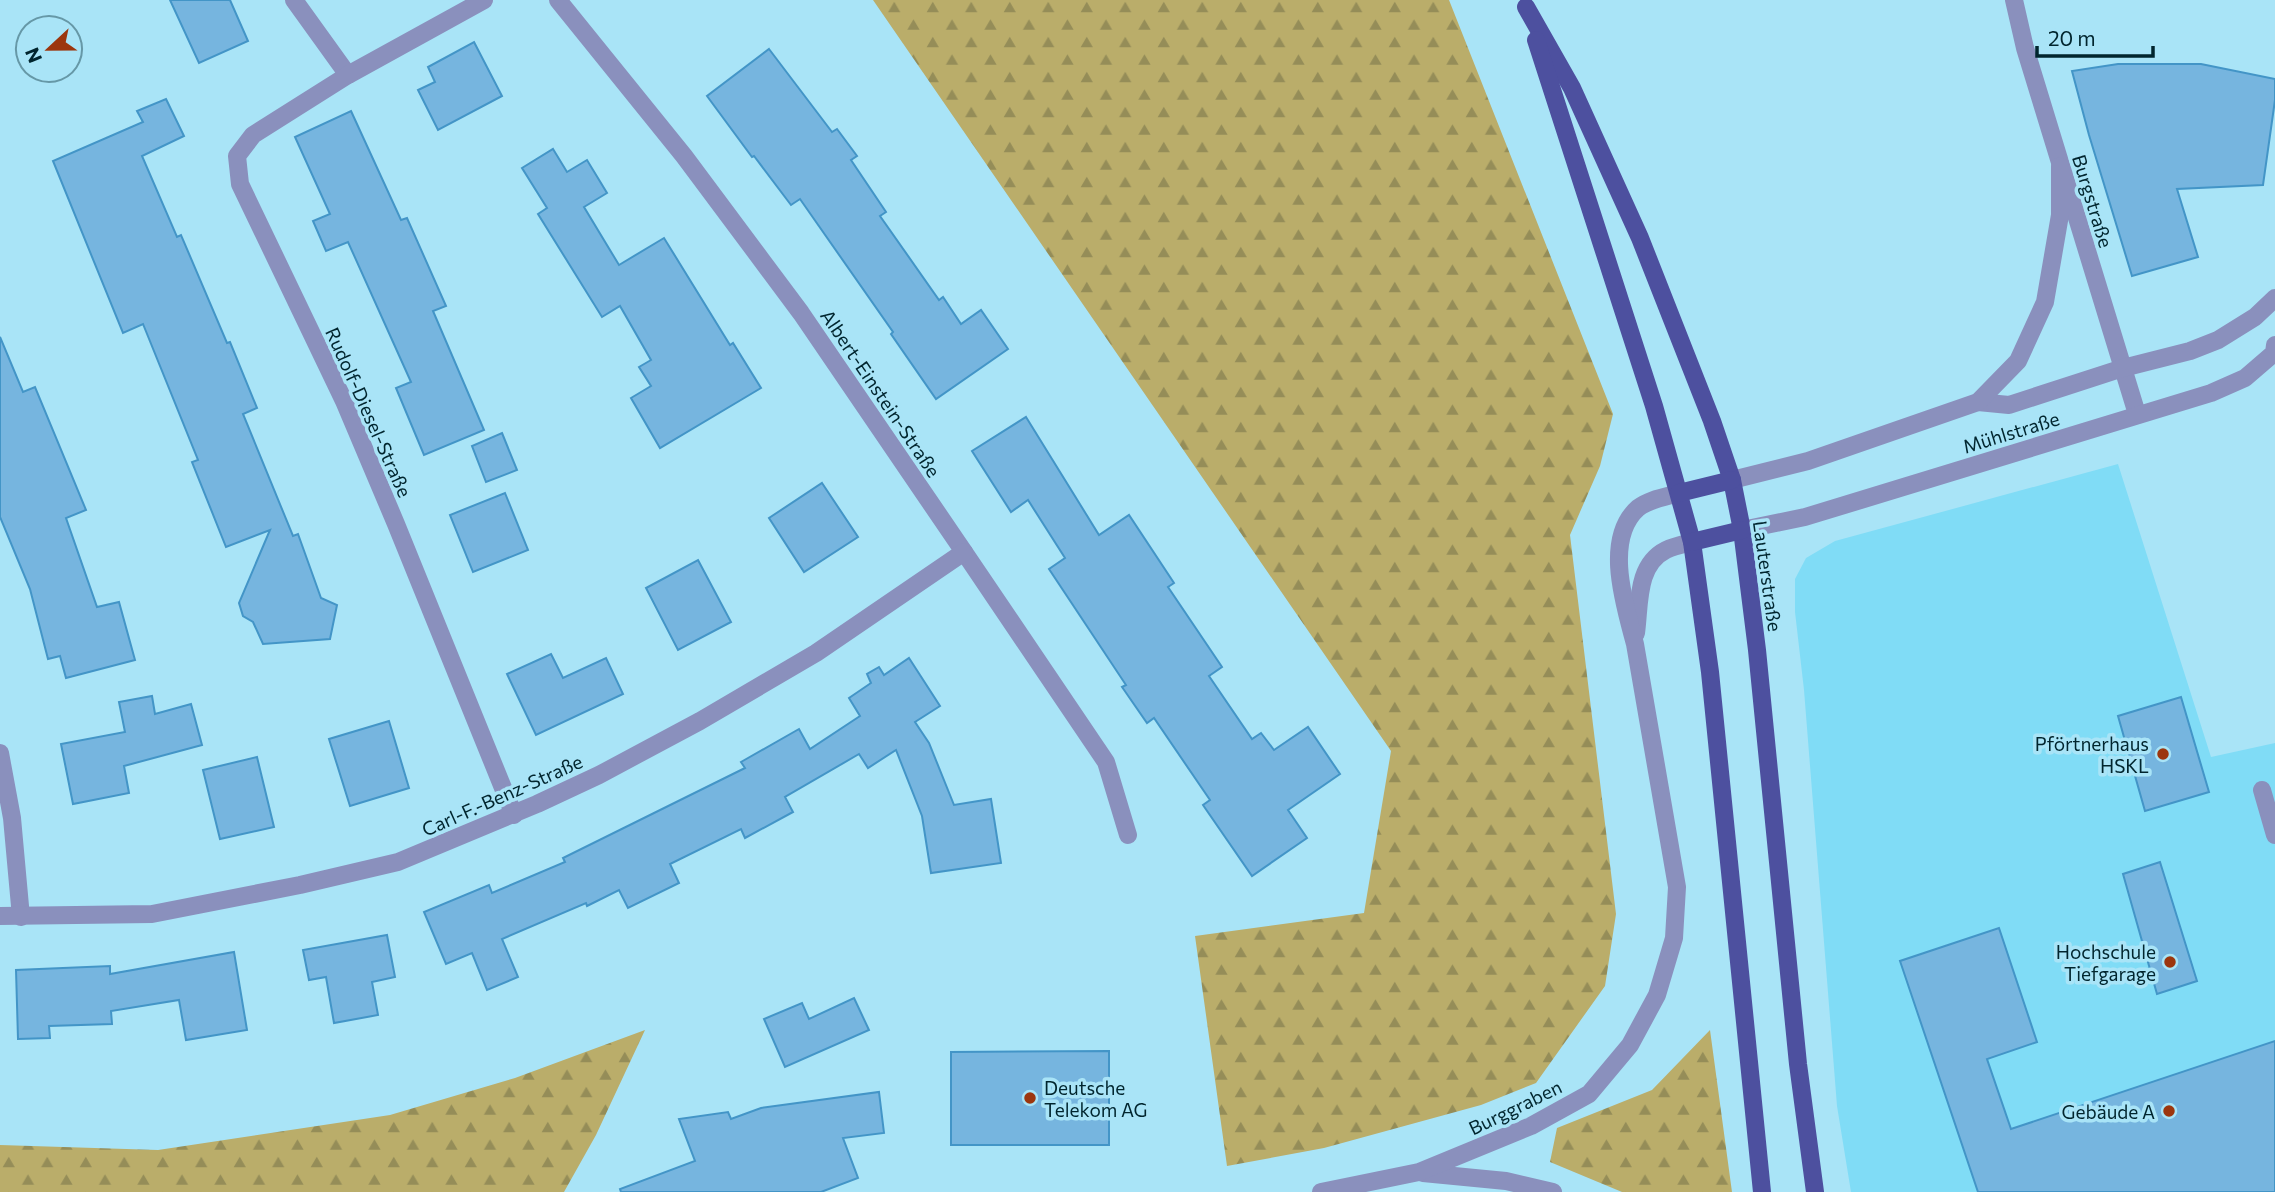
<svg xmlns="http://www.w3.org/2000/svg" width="2275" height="1192" font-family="Commissioner,sans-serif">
<defs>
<pattern id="forest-firs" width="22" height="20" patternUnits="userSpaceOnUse" patternTransform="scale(1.75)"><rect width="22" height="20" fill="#baad6a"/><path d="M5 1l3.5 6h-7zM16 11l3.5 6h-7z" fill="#958d58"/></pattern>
</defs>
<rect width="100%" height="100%" fill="#a9e4f7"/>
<path fill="#80dcf6" d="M 2118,464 L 2211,757 L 2275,743 L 2275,1192 L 1851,1192 L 1837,1106 L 1804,690 L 1795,612 L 1795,579 L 1806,558 L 1835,541 Z"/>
<g fill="url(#forest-firs)">
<path d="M 873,0 L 1449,0 L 1613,414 L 1600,466 L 1570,535 L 1616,914 L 1605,986 L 1536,1083 L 1481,1105 L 1324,1148 L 1227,1166 L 1195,936 L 1364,913 L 1391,751 Z"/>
<path d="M 645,1030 L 596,1135 L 564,1192 L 0,1192 L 0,1145 L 158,1150 L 390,1115 L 515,1078 Z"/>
<path d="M 1710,1030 L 1732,1192 L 1622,1192 L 1550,1162 L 1557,1128 L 1652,1090 Z"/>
</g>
<g fill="#76b5df" stroke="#4395c7" stroke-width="2">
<path d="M 170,0 L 230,0 L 248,41 L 199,63 Z"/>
<path d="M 474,42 L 502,96 L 438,130 L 418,90 L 435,82 L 428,67 Z"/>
<path d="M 769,49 L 832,132 L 837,129 L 857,156 L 851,160 L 886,212 L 880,216 L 939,300 L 943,297 L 961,324 L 981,310 L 1008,349 L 936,399 L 891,334 L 893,332 L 800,199 L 791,205 L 754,156 L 752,157 L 707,96 Z"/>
<path d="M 2118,64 L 2201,64 L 2275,79 L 2275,100 L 2263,185 L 2177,189 L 2198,257 L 2132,276 L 2089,135 L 2072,71 Z"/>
<path d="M 166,99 L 184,136 L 142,156 L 177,237 L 181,235 L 227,343 L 230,342 L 257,408 L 243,414 L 293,536 L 298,534 L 321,598 L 337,605 L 330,639 L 263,644 L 253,622 L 243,616 L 239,603 L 270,530 L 226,547 L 192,462 L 198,460 L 143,324 L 123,333 L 53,161 L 143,122 L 137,111 Z"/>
<path d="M 351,111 L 401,220 L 407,218 L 446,306 L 433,311 L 484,430 L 424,455 L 396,388 L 411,382 L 348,242 L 326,251 L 313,221 L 330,214 L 295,137 Z"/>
<path d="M 553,149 L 567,172 L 587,160 L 607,193 L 584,207 L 619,265 L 664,238 L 730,345 L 733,343 L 761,388 L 660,448 L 631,398 L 651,386 L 639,367 L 651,360 L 620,306 L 602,317 L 538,214 L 547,208 L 522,168 Z"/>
<path d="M 0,337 L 23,392 L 35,387 L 86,510 L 66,518 L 97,607 L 119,602 L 135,660 L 66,678 L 60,656 L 48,659 L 30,589 L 0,517 Z"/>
<path d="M 1026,417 L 1099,535 L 1129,515 L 1174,583 L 1168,587 L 1222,667 L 1209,676 L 1252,739 L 1261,733 L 1274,750 L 1308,727 L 1340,774 L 1288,810 L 1307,838 L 1252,876 L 1203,805 L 1210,800 L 1154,718 L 1147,723 L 1122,687 L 1126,685 L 1049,569 L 1065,558 L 1028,500 L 1011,512 L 972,451 Z"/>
<path d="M 502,433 L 517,470 L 486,482 L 472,446 Z"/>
<path d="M 822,483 L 858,537 L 804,572 L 769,518 Z"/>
<path d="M 505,493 L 528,550 L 473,572 L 450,515 Z"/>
<path d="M 698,560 L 731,622 L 678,650 L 646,588 Z"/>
<path d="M 551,654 L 563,678 L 606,658 L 623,694 L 536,735 L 507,674 Z"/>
<path d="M 909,658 L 940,706 L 915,722 L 929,743 L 954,805 L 991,799 L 1001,863 L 931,873 L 922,816 L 896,750 L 868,768 L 859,754 L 785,797 L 793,812 L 745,838 L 741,829 L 670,864 L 679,883 L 628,908 L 619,890 L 587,906 L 586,903 L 502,939 L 518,977 L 487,990 L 472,953 L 446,964 L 424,912 L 489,885 L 492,893 L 565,862 L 563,858 L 745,768 L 741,762 L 799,729 L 810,749 L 860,716 L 849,698 L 871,683 L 867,674 L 879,667 L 884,675 Z"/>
<path d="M 152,696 L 155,714 L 191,704 L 202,745 L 124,766 L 129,793 L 73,804 L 61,744 L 125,732 L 119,702 Z"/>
<path d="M 2181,697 L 2209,792 L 2145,811 L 2118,716 Z"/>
<path d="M 389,721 L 409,788 L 350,806 L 329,739 Z"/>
<path d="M 257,757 L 274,827 L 220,839 L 203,770 Z"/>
<path d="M 2160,862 L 2197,981 L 2157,994 L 2123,874 Z"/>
<path d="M 1999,928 L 2037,1042 L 1987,1059 L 2011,1129 L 2275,1041 L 2275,1192 L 1978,1192 L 1900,961 Z"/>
<path d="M 387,935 L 395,977 L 372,982 L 378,1015 L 334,1023 L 326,977 L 309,980 L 303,950 Z"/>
<path d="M 234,952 L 247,1030 L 186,1040 L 179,1000 L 111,1011 L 112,1024 L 49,1026 L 50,1038 L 18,1039 L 16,970 L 110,966 L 110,974 Z"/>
<path d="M 854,998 L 869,1030 L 785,1067 L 764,1019 L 802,1003 L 809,1019 Z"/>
<path d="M 1109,1051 L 1109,1145 L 951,1145 L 951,1052 Z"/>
<path d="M 879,1092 L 884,1133 L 843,1138 L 858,1178 L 821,1192 L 621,1192 L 620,1189 L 695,1161 L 679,1119 L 728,1112 L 731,1119 L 761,1108 Z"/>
</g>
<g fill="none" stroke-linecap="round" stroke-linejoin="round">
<g stroke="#8a90bd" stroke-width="18">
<path d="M 294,0 L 348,75"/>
<path d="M 484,0 L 348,75 L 253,135 L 237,156 L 240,184 L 344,401 L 396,524 L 514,815"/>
<path d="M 558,0 L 684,156 L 801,313 L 964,552 L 1106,762 L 1128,835"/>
<path d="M 2014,0 L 2025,48 L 2137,414"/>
<path d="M 1978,402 L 2009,405 L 2123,368 L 2190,351 L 2218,340 L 2255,317 L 2275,298"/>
<path d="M 1732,480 L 1808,461 L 1978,402 L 2018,361 L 2045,302 L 2060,215 L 2060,166"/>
<path d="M 1742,530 L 1805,517 L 2211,393 L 2245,378 L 2274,353 L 2275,345"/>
<path d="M 1636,633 C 1640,604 1636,565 1666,550 C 1674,546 1684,544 1692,542"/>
<path d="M 0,753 L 12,818 L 21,917"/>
<path d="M 2262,790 L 2275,835"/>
<path d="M 0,916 L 152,914 L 300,885 L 398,862 L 537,804 L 599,775 L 700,721 L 816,653 L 964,552"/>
<path d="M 1423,1173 L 1506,1181 L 1553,1192"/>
<path d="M 1321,1192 L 1419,1172 L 1531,1126 L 1589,1094 L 1630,1045 L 1657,995 L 1674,938 L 1677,887 L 1635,644 C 1625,606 1603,539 1638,508 C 1650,499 1665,497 1679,493"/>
</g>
<g stroke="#4d509f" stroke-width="18">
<path d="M 1526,7 L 1572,88 L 1640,238 L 1712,421 L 1732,480 L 1742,530 L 1757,650 L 1798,1064 L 1815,1192"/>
<path d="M 1536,40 L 1654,406 L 1692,542 L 1710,672 L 1762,1192"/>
<path d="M 1679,493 L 1732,480"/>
<path d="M 1692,542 L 1742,530"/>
</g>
</g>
<g fill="#9c360e" stroke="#a9e4f7" stroke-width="2.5">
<circle cx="2163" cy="754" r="7"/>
<circle cx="2170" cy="962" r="7"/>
<circle cx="1030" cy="1098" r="7"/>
<circle cx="2169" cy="1111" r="7"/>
</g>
<g text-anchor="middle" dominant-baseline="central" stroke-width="7" stroke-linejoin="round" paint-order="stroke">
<g font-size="19" fill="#01252e" stroke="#a9e4f7">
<text transform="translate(2093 201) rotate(73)">Burgstraße</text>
<text transform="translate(881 393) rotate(56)">Albert-Einstein-Straße</text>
<text transform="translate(369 412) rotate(66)">Rudolf-Diesel-Straße</text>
<text transform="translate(2011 432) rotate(-17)">Mühlstraße</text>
<text transform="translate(1768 576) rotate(82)">Lauterstraße</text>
<text transform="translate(502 795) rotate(-24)">Carl-F.-Benz-Straße</text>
<text transform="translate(1515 1107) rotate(-26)">Burggraben</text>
</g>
<g font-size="19" fill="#01252e" stroke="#a9e4f7" text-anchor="end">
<text x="2149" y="743">Pförtnerhaus<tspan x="2149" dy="22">HSKL</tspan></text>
<text x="2156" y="951">Hochschule<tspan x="2156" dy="22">Tiefgarage</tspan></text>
<text x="1044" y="1087" text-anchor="start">Deutsche<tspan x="1044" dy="22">Telekom AG</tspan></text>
<text x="2155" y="1111">Gebäude A</text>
</g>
</g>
<g transform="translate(49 49) rotate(248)"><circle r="33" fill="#a9e4f7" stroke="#6698a7" stroke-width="2"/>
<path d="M0-5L12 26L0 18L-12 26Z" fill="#9c360e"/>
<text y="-10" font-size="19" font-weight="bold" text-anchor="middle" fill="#01252e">N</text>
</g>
<path d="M2037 46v10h116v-10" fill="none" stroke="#01252e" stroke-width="3.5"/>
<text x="2048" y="46" font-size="21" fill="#01252e" stroke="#a9e4f7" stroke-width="5" paint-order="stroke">20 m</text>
</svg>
